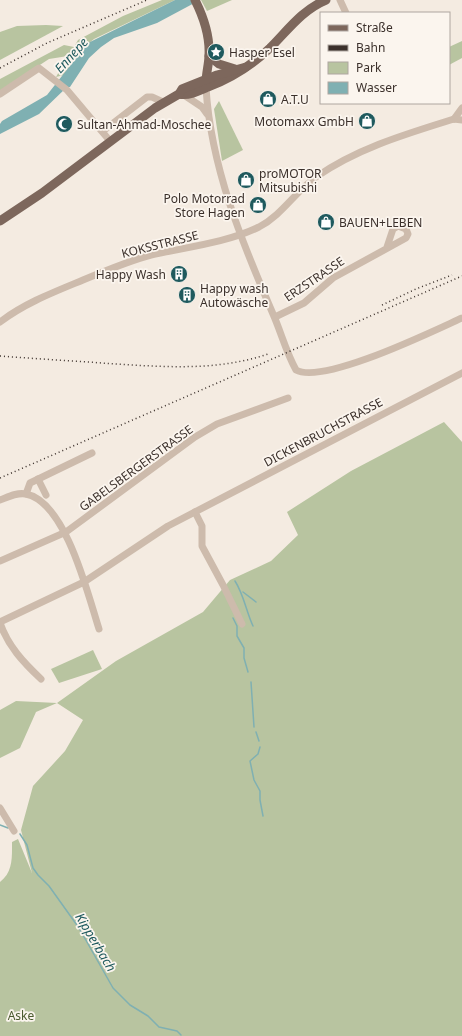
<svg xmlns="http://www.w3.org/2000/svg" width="462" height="1036" font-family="'Noto Sans',sans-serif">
<rect width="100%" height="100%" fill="#f4ebe1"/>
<g fill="#b8c4a0">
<path d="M 162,0 L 175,0 L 94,39 L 83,48 L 64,75 L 56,77 L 68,56 L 49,59 L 0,91 L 0,79 L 64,45 L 74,47 L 78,40 L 123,16 Z"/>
<path d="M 201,0 L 232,0 L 207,11 Z"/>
<path d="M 46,25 L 63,26 L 0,60 L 0,32 L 17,26 Z"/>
<path d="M 462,41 L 462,58 L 449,65 L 449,47 Z"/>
<path d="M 219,101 L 243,150 L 222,161 L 214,109 Z"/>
<path d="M 444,422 L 462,442 L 462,1036 L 0,1036 L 0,882 C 13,872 12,858 12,842 L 18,839 L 32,873 L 21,830 L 33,786 L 65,751 L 83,720 L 57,703 L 36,712 L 20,748 L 0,758 L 0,710 L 16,701 L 57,703 L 116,661 L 203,612 L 230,580 L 271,561 L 298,535 L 287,512 L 351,471 Z"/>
<path d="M 93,650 L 102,669 L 59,683 L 51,669 Z"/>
</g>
<path fill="#7fb0b2" d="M 175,0 L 200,0 L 157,23 L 114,38 L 101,47 L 89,58 L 70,87 L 67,87 L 39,114 L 0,134 L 0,124 L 2,121 L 47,95 L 88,43 Z"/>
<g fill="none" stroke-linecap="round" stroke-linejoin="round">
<g stroke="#7fb0b2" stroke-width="1.5">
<path d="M 235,581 C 244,595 246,611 253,626"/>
<path d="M 243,592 L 256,602"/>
<path d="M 233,618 L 237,626 L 237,636 L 244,648 L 244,658 L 248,672"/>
<path d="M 251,682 L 254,727"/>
<path d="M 256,732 L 259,741"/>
<path d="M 260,747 L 258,754 L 250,761 L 254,780 L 260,791 L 260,800 L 263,816"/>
<path d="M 0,825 L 8,828"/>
<path d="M 20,834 L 27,845 L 33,868 L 38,875 L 49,886 L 79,928 L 113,988 L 130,1005 L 148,1016 L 159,1027 L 177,1031 L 181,1035"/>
</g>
<g stroke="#cdbbac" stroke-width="7">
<path d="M 340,0 L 346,13"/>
<path d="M 206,88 C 211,168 242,242 273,314 C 281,332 286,352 296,370 C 323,385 433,331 462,318"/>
<path d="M 0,94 L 39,68 L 67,90 L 110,141"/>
<path d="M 184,95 L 202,107 L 207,114"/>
<path d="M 454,119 L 462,108"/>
<path d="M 103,131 L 147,97 L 152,97 L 163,102"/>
<path d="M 275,317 L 304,303 L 333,278 L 406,238 L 408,234 L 406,229 L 398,226 L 393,229 L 387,247"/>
<path d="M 0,322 C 25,303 54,292 83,280 C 105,271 128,261 151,255 C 187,247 226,243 259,227 C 282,215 295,192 316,177 C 358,148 406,134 454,119 L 462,120"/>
<path d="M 38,479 L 46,495"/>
<path d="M 26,494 L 30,483 L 92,453"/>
<path d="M 0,500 C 8,497 17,492 26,494 C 66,502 88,595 99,629"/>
<path d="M 195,512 L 202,526 L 202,546 L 223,585 L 242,624"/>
<path d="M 0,561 L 66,532 L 195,437 L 217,424 L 288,398"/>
<path d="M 0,622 L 84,582 L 168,526 L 462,373"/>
<path d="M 0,623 C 8,646 23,662 41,679"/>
<path d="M 0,808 L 14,831"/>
</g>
<g stroke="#7d675c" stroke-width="9">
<path d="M 195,0 C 204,18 210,35 209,55 C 209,64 206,73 206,83"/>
<path d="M 209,56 L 219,64 L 235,69"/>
<path d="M 179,94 C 189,96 199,91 208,87 C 232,78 252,65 270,48 C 288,30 302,10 326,0"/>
<path d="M 0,221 L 42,193 L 155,108 L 179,94 L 182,89 L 217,75 L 246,67"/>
</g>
<g stroke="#3b302b" stroke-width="1.5" stroke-dasharray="1 3" stroke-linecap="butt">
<path d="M 0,68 L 47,43 L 147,0"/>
<path d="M 382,305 L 416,289 L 452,275"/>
<path d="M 0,356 C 38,359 77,361 115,364 C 167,367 218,371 268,354"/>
<path d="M 0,478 L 462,276"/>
</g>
</g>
<defs>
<g id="sight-disc" transform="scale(0.9)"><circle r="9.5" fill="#1f5a5e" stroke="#fbf5ee"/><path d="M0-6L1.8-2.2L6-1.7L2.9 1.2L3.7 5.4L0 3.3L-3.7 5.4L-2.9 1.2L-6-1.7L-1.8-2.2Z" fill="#fff"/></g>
<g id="shop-disc" transform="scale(0.9)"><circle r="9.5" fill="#1f5a5e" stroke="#fbf5ee"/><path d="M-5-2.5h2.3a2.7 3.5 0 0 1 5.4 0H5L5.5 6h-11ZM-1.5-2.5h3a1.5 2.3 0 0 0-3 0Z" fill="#fff"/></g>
<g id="mosque-disc" transform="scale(0.9)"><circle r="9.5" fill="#1f5a5e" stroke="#fbf5ee"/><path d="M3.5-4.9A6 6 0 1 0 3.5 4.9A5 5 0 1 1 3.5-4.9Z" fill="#fff"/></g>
<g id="building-disc" transform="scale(0.9)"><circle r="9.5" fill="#1f5a5e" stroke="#fbf5ee"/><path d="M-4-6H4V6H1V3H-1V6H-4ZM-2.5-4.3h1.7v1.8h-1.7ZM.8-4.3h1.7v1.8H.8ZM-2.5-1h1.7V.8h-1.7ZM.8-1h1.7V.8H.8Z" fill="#fff"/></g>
</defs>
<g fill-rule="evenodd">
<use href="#sight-disc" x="216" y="52"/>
<use href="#shop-disc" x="268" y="99"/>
<use href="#shop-disc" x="367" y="121"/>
<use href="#mosque-disc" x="64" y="124"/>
<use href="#shop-disc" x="246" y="180"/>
<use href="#shop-disc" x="258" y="205"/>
<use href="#shop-disc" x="326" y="222"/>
<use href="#building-disc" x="179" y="274"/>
<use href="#building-disc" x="187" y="295"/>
</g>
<g text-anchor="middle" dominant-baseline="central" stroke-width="3.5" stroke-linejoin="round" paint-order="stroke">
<g font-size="12" fill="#3b302b" stroke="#fbf5ee" text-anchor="start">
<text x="229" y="52">Hasper Esel</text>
<text x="281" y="99">A.T.U</text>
<text x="354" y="121" text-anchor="end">Motomaxx GmbH</text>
<text x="77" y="124">Sultan-Ahmad-Moschee</text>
<text x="259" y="173">proMOTOR<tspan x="259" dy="14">Mitsubishi</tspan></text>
<text x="245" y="198" text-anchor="end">Polo Motorrad<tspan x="245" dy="14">Store Hagen</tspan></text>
<text x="339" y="222">BAUEN+LEBEN</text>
<text x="166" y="274" text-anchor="end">Happy Wash</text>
<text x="200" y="288">Happy wash<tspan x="200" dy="14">Autowäsche</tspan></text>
</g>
<g font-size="12" fill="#3b302b" stroke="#fbf5ee">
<text transform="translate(160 244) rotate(-14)">KOKSSTRASSE</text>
<text transform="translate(314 279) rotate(-34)">ERZSTRASSE</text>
<text transform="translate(323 432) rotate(-28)">DICKENBRUCHSTRASSE</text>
<text transform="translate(136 468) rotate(-36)">GABELSBERGERSTRASSE</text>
</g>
<g font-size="12" fill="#4a5a2e" stroke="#fbf5ee">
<text x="21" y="1015">Aske</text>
</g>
<g font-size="13" font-style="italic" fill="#1f5a5e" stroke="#fbf5ee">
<text transform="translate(71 55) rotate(-48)">Ennepe</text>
<text transform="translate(96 942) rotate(59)">Kipperbach</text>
</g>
</g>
<rect x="320" y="12" width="130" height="92" fill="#fbf5ee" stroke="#aea6a0"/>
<rect x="328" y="25" width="20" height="6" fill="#7d675c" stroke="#aea6a0"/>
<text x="356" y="32" font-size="12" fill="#3b302b">Straße</text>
<rect x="328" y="45" width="20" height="6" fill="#3b302b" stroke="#aea6a0"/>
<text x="356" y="52" font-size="12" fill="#3b302b">Bahn</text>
<rect x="328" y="62" width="20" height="12" fill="#b8c4a0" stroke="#aea6a0"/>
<text x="356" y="72" font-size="12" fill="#3b302b">Park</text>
<rect x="328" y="82" width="20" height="12" fill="#7fb0b2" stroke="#aea6a0"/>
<text x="356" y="92" font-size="12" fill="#3b302b">Wasser</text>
</svg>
